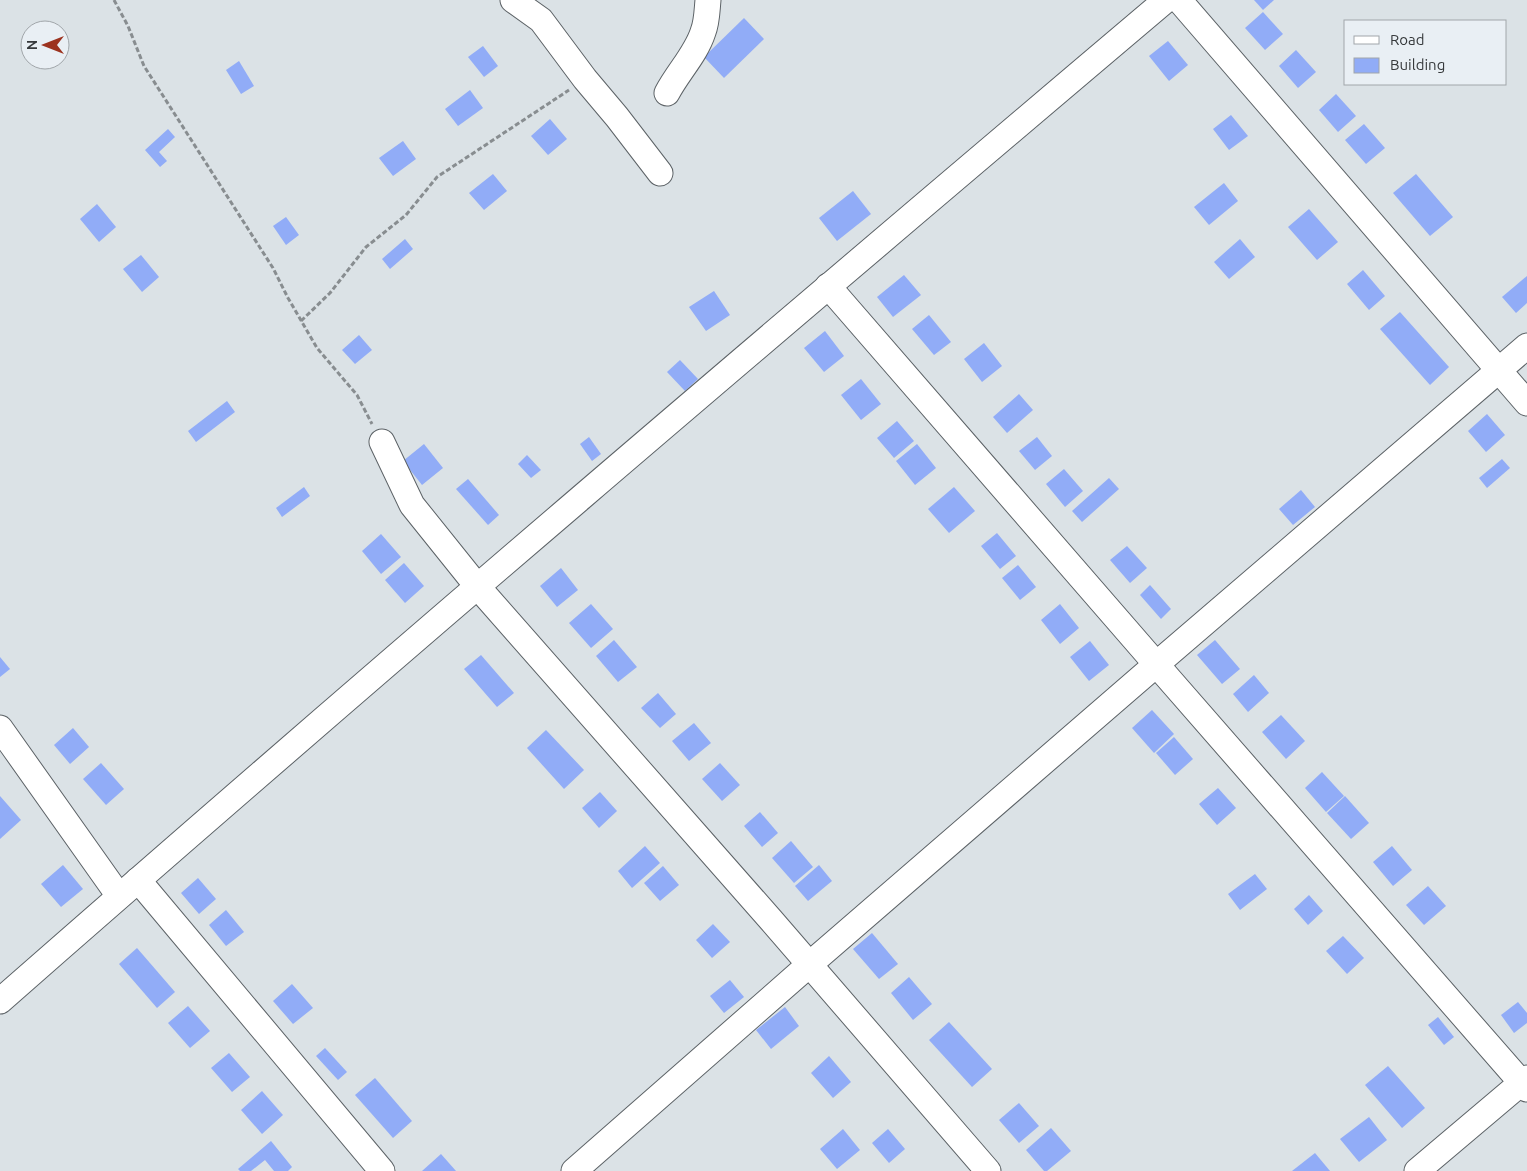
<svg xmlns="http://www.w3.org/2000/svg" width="1527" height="1171" font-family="Ubuntu,sans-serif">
<rect width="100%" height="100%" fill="#dbe2e6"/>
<g fill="#91acf7">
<path d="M 1254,0 L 1274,0 L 1263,10 Z"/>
<path d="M 1263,12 L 1283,34 L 1265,50 L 1245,28 Z"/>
<path d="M 744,18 L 764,39 L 724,78 L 704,57 Z"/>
<path d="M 1168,41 L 1188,65 L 1169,81 L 1149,56 Z"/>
<path d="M 483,46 L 498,66 L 484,77 L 468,57 Z"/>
<path d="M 1296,50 L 1316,72 L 1298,88 L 1279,66 Z"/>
<path d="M 239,61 L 254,86 L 241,94 L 226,70 Z"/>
<path d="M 470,90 L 483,108 L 458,126 L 445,109 Z"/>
<path d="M 1336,94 L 1356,116 L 1338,132 L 1319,110 Z"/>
<path d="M 1231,115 L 1248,136 L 1229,150 L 1213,129 Z"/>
<path d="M 550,119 L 567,139 L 548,155 L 531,136 Z"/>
<path d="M 1364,124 L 1385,148 L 1366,164 L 1345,140 Z"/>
<path d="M 168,129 L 175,137 L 159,152 L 167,161 L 160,167 L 145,150 Z"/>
<path d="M 403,141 L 416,159 L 393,176 L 379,158 Z"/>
<path d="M 493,174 L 507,191 L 484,210 L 469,193 Z"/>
<path d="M 1416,174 L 1453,217 L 1430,236 L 1393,193 Z"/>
<path d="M 1224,183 L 1238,201 L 1209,225 L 1194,207 Z"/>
<path d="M 853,191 L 871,214 L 837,241 L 819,218 Z"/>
<path d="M 97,204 L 116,227 L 99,242 L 80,219 Z"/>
<path d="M 1309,209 L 1338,242 L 1317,260 L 1288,227 Z"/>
<path d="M 286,217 L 299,235 L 286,245 L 273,226 Z"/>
<path d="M 405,239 L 413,249 L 390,269 L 382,259 Z"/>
<path d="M 1240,239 L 1255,257 L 1229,279 L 1214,262 Z"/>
<path d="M 141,255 L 159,277 L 142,292 L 123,269 Z"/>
<path d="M 1363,270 L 1385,296 L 1369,310 L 1347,284 Z"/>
<path d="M 904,275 L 921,295 L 893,317 L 877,297 Z"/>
<path d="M 1527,276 L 1527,303 L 1516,313 L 1502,297 Z"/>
<path d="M 714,291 L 730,315 L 706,331 L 689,307 Z"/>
<path d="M 1400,312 L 1449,367 L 1430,385 L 1380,329 Z"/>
<path d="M 929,315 L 951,342 L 934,355 L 912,329 Z"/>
<path d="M 825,331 L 844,356 L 824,372 L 804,348 Z"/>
<path d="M 359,335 L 372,350 L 355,364 L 342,350 Z"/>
<path d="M 984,343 L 1002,366 L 982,382 L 964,359 Z"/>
<path d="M 680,360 L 698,379 L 685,391 L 667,372 Z"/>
<path d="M 861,379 L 881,404 L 861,420 L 841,395 Z"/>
<path d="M 1019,394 L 1033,410 L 1007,433 L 993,417 Z"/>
<path d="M 227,401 L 235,412 L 196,442 L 188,431 Z"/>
<path d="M 1487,414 L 1505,435 L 1486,452 L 1468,431 Z"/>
<path d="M 897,421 L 914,441 L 894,458 L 877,438 Z"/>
<path d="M 589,437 L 601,454 L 592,461 L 580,444 Z"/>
<path d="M 1037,437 L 1052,456 L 1035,470 L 1019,451 Z"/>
<path d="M 424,444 L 443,468 L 422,485 L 403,461 Z"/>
<path d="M 917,444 L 936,468 L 915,485 L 896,461 Z"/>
<path d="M 527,455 L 541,470 L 531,478 L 518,464 Z"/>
<path d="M 1502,459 L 1510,468 L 1487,488 L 1479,478 Z"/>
<path d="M 1064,469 L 1083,491 L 1065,507 L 1046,484 Z"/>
<path d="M 1109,478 L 1119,489 L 1082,522 L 1072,511 Z"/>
<path d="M 468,479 L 499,515 L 488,525 L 456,489 Z"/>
<path d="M 304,487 L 310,496 L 282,517 L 276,508 Z"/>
<path d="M 954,487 L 975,511 L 949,533 L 928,509 Z"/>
<path d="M 1301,490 L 1315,507 L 1293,525 L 1279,509 Z"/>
<path d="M 997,533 L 1016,556 L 1000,569 L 981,546 Z"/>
<path d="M 381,534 L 401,557 L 381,574 L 362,551 Z"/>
<path d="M 1127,546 L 1147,568 L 1130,583 L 1110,560 Z"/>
<path d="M 404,563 L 424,586 L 405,603 L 385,580 Z"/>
<path d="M 1018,565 L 1036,587 L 1020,600 L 1002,578 Z"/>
<path d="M 561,568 L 578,590 L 557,607 L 540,586 Z"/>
<path d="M 1150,585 L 1171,609 L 1161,619 L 1140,595 Z"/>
<path d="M 591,604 L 613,629 L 591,648 L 569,623 Z"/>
<path d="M 1060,604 L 1079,628 L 1060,644 L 1041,620 Z"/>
<path d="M 614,640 L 637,667 L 618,682 L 596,656 Z"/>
<path d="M 1215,640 L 1240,669 L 1222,684 L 1197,655 Z"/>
<path d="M 1090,641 L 1109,665 L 1089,681 L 1070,657 Z"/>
<path d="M 481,655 L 514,693 L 497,707 L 464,669 Z"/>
<path d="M 0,657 L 10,669 L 0,677 Z"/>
<path d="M 1254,675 L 1269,693 L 1248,712 L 1233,694 Z"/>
<path d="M 658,693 L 676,714 L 660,728 L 641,708 Z"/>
<path d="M 1152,710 L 1174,734 L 1154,753 L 1132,728 Z"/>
<path d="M 1281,715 L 1305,741 L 1286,759 L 1262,732 Z"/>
<path d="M 694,723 L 711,743 L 689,761 L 672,741 Z"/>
<path d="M 73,728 L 89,747 L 70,764 L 54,745 Z"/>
<path d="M 546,730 L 584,770 L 564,789 L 527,748 Z"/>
<path d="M 1174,737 L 1193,759 L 1175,775 L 1156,753 Z"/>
<path d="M 101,763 L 124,789 L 106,805 L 83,779 Z"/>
<path d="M 720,763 L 740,785 L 722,801 L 702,779 Z"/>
<path d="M 1322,772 L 1344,796 L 1326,812 L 1305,788 Z"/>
<path d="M 1218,788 L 1236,808 L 1217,825 L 1199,804 Z"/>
<path d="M 600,792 L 617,811 L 599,828 L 582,808 Z"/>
<path d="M 0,796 L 21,820 L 0,839 Z"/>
<path d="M 1345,796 L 1369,823 L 1351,839 L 1327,813 Z"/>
<path d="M 760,812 L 778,833 L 762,847 L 744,826 Z"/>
<path d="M 791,841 L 813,867 L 794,883 L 772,858 Z"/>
<path d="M 645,846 L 660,863 L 632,888 L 618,871 Z"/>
<path d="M 1392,846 L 1412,870 L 1393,886 L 1373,862 Z"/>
<path d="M 63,865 L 83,889 L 61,907 L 41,884 Z"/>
<path d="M 819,865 L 832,881 L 808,901 L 795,886 Z"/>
<path d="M 663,866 L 679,885 L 660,901 L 644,883 Z"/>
<path d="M 1255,874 L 1267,889 L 1240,910 L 1228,894 Z"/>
<path d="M 198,878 L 216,899 L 199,914 L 181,893 Z"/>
<path d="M 1428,886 L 1446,906 L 1424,925 L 1406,905 Z"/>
<path d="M 1309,895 L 1323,911 L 1308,925 L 1294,909 Z"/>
<path d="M 226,910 L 244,932 L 226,946 L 209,925 Z"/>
<path d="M 713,924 L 730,942 L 712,958 L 696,940 Z"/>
<path d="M 872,933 L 898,964 L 879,979 L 853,949 Z"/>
<path d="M 1343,936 L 1364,958 L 1347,974 L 1326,951 Z"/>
<path d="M 137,948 L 175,992 L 157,1008 L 119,964 Z"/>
<path d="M 909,977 L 932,1004 L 913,1020 L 891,993 Z"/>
<path d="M 730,980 L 744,997 L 724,1013 L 710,996 Z"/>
<path d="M 292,984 L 313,1008 L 293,1024 L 273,1001 Z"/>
<path d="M 1518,1002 L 1527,1013 L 1527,1023 L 1514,1033 L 1501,1015 Z"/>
<path d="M 188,1006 L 210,1031 L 190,1048 L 168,1023 Z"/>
<path d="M 785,1007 L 799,1026 L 771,1049 L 756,1030 Z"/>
<path d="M 1438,1017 L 1454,1037 L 1444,1045 L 1428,1025 Z"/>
<path d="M 949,1022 L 992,1069 L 972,1087 L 929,1040 Z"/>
<path d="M 325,1048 L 347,1072 L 338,1080 L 316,1056 Z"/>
<path d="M 229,1053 L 250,1077 L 232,1092 L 211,1068 Z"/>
<path d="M 829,1056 L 851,1082 L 833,1098 L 811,1073 Z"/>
<path d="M 1388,1066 L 1425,1108 L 1402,1128 L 1365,1085 Z"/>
<path d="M 375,1078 L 412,1121 L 393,1138 L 355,1095 Z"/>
<path d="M 262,1091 L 283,1115 L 262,1134 L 241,1110 Z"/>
<path d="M 1019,1103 L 1039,1126 L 1019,1143 L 999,1120 Z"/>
<path d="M 1369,1117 L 1387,1140 L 1359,1162 L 1340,1139 Z"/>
<path d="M 1051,1128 L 1071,1151 L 1047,1171 L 1044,1171 L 1026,1150 Z"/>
<path d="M 843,1129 L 860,1150 L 837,1169 L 820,1149 Z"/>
<path d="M 888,1129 L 905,1149 L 889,1163 L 872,1143 Z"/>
<path d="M 271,1141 L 292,1167 L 288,1171 L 274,1171 L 265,1160 L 251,1171 L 240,1171 L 238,1169 Z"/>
<path d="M 1315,1153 L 1330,1171 L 1292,1171 Z"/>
<path d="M 441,1154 L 456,1171 L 422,1171 Z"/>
</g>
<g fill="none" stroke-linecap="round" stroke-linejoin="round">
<g stroke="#5c6266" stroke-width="27">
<g id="minor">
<path d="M 513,0 L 541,20 L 585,79 L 617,117 L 660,173"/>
<path d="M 1179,0 L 1527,403"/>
<path d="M 667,93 C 678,72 696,54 703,32 C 707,22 707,10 708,0"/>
<path d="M 828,286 L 1156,664 L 1527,1089"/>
<path d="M 382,442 L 412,505 L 477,586 L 771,920 L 988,1171"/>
<path d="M 0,728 L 119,896"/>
<path d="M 138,880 L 382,1171"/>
<path d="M 0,1001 C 385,663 775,331 1166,0"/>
<path d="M 574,1171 L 810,964 L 1166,656 L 1527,346"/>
<path d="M 1417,1171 L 1527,1078"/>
</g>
</g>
<g stroke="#888d90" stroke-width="3" stroke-dasharray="5 2.5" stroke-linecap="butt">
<path d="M 114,0 L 128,26 L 144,66 L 273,268 L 288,298 L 317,348 L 357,395 L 372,424"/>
<path d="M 301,321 L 330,293 L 366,247 L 406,215 L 437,177 L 569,90"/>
</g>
<use href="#minor" stroke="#fff" stroke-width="25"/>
</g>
<rect x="1344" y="20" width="162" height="65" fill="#e9eff4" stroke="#a1a6aa"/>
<rect x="1354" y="36" width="25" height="8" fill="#ffffff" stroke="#a1a6aa"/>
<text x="1390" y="45" font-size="15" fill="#36393b">Road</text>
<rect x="1354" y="58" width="25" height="15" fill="#91acf7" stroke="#a1a6aa"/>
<text x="1390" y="70" font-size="15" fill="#36393b">Building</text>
<g transform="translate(45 45) rotate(270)"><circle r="24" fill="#e9eff4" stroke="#a1a6aa"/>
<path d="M0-4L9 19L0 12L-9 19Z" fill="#9c321e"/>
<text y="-8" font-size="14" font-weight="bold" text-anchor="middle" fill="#36393b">N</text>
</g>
</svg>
